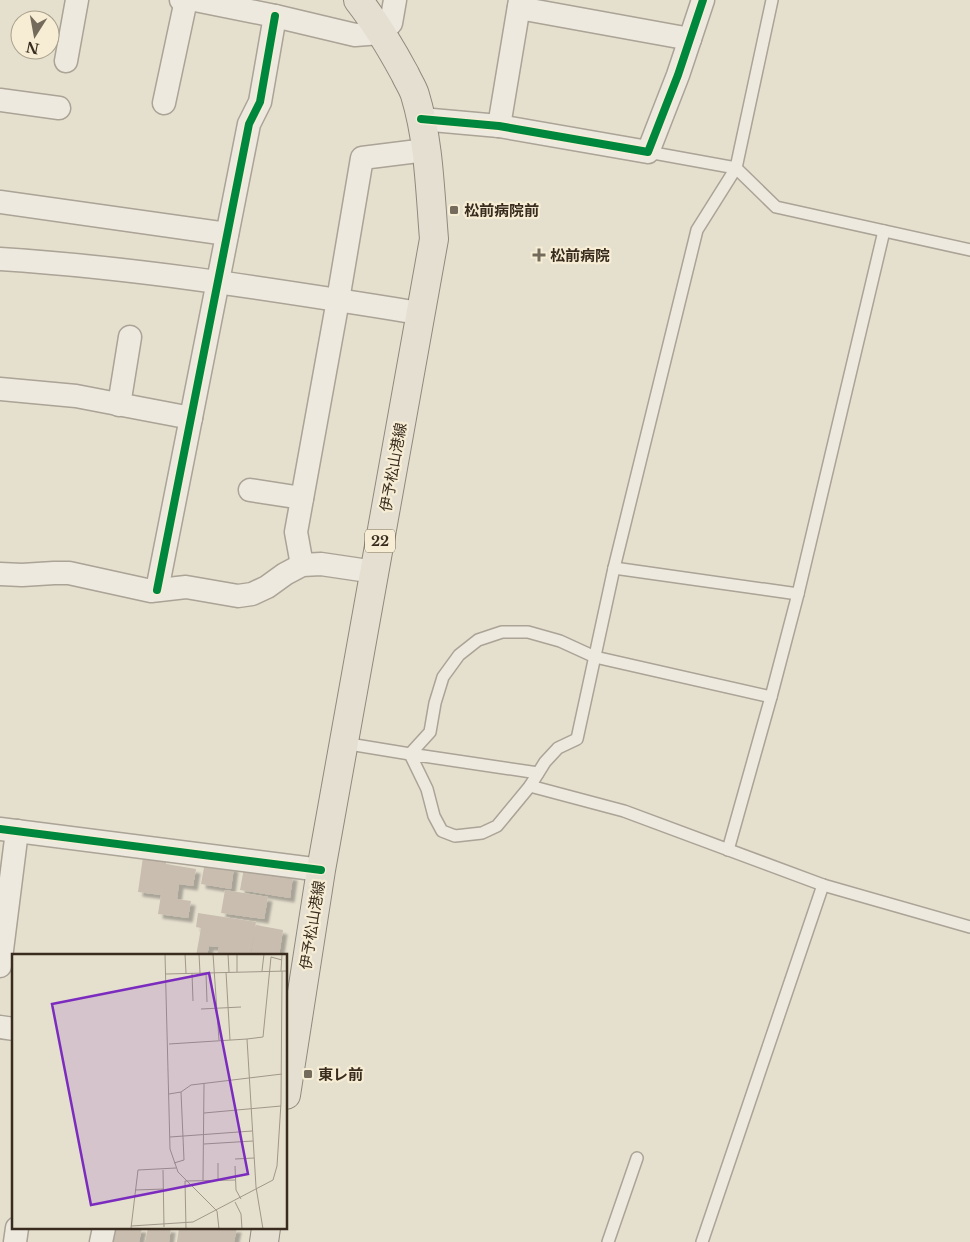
<svg xmlns="http://www.w3.org/2000/svg" width="970" height="1242" font-family="'Libre Baskerville','Noto Sans JP',serif">
<defs>
<filter id="shadow"><feDropShadow dx="4.5" dy="4.5" stdDeviation="1" flood-color="#0004"/></filter>
</defs>
<rect width="100%" height="100%" fill="#e5dfce"/>
<g fill="#c9bdaf" filter="url(#shadow)">
<path d="M 143,857 L 166,861 L 166,864 L 196,869 L 193,886 L 179,884 L 177,899 L 191,901 L 188,918 L 158,914 L 161,895 L 138,892 Z"/>
<path d="M 205,862 L 234,867 L 231,889 L 201,884 Z"/>
<path d="M 244,868 L 293,876 L 290,898 L 240,890 Z"/>
<path d="M 225,890 L 268,897 L 264,919 L 221,913 Z"/>
<path d="M 198,913 L 256,922 L 250,956 L 217,956 L 219,947 L 209,946 L 207,956 L 196,956 L 201,928 L 196,927 Z"/>
<path d="M 256,925 L 283,930 L 279,956 L 251,956 Z"/>
<path d="M 112,1228 L 142,1228 L 139,1242 L 109,1242 Z"/>
<path d="M 148,1228 L 171,1228 L 169,1242 L 145,1242 Z"/>
<path d="M 179,1228 L 237,1228 L 234,1242 L 177,1242 Z"/>
</g>
<g fill="none" stroke-linecap="round" stroke-linejoin="round">
<g stroke="#aaa396" stroke-width="14">
<g id="service">
<path d="M 772,0 L 736,168 L 697,230 L 614,568 L 577,739 L 558,748 L 545,762 L 530,786 L 624,811 L 823,885 L 970,927"/>
<path d="M 648,152 L 736,168 L 776,207 L 970,250"/>
<path d="M 614,568 L 798,594 L 884,231"/>
<path d="M 343,743 L 410,754 L 430,732 L 435,703 L 443,677 L 459,655 L 478,640 L 502,632 L 528,632 L 560,641 L 595,657 L 771,697"/>
<path d="M 530,786 L 497,826 L 482,833 L 455,836 L 442,831 L 434,816 L 427,789 L 410,754 L 538,773"/>
<path d="M 728,850 L 771,697 L 798,594"/>
<path d="M 608,1242 L 637,1158"/>
<path d="M 702,1242 L 823,885"/>
</g>
</g>
<g stroke="#aaa396" stroke-width="25">
<g id="minor">
<path d="M 181,0 L 195,0 L 275,16 L 355,35 L 380,33 L 391,23 L 395,0"/>
<path d="M 519,8 L 690,39"/>
<path d="M 66,61 L 77,0"/>
<path d="M 0,100 L 59,108"/>
<path d="M 164,103 L 186,0"/>
<path d="M 421,119 L 499,126 L 648,152 L 678,75 L 703,0"/>
<path d="M 499,126 L 520,0"/>
<path d="M 0,202 L 227,234"/>
<path d="M 0,259 C 141,268 281,291 420,313"/>
<path d="M 0,389 L 76,396 L 128,406 L 191,418"/>
<path d="M 119,405 L 130,337"/>
<path d="M 250,490 L 302,498"/>
<path d="M 302,565 L 296,532 L 338,300 L 362,158 L 426,150"/>
<path d="M 0,574 L 22,575 L 54,573 L 69,573 L 151,591 L 186,587 L 238,596 L 252,594 L 267,587 L 285,574 L 302,565 L 321,564 L 375,572"/>
<path d="M 157,590 L 249,124 L 260,102 L 275,16"/>
<path d="M 0,829 L 321,870"/>
<path d="M 0,966 L 17,831"/>
<path d="M 0,1027 L 14,1029"/>
<path d="M 15,1242 L 17,1228"/>
<path d="M 101,1242 L 104,1228"/>
</g>
</g>
<g stroke="#90897d" stroke-width="30">
<g id="primary">
<path d="M 286,1095 L 321,870 L 434,239 C 430,191 429,141 415,95 C 413,88 408,81 405,74 C 391,48 376,23 358,0"/>
<path d="M 264,1242 L 266,1228"/>
</g>
</g>
<use href="#service" stroke="#ede9df" stroke-width="11"/>
<use href="#minor" stroke="#ede9df" stroke-width="22"/>
<use href="#primary" stroke="#e4dfd1" stroke-width="28"/>
<g stroke="#f6edd4" stroke-width="11">
<g id="cycleway">
<path d="M 421,119 L 499,126 L 648,152 L 678,75 L 703,0"/>
<path d="M 157,590 L 249,124 L 260,102 L 275,16"/>
<path d="M 0,829 L 321,870"/>
</g>
</g>
<use href="#cycleway" stroke="#00873e" stroke-width="8"/>
</g>
<g fill="#756b5c" stroke="#f6edd4" stroke-width="2">
<rect x="449" y="205" width="10" height="10" rx="2.5"/>
<path d="M536.5 247.5h5v5h5v5h-5v5h-5v-5h-5v-5h5z"/>
<rect x="303" y="1069" width="10" height="10" rx="2.5"/>
</g>
<g text-anchor="middle" dominant-baseline="central" stroke-width="4.5" stroke-linejoin="round" paint-order="stroke">
<rect fill="#f6edd4" stroke="#726655" stroke-width="1" x="365" y="529.5" width="30" height="23" rx="4"/>
<g font-size="14" font-weight="bold" fill="#392c1e">
<text x="380" y="541">22</text>
</g>
<g font-size="15" font-weight="bold" fill="#392c1e" stroke="#f6edd4" text-anchor="start">
<text x="464" y="210">松前病院前</text>
<text x="550" y="255">松前病院</text>
<text x="318" y="1074">東レ前</text>
</g>
<g font-size="15" fill="#392c1e" stroke="#f6edd4">
<text transform="translate(393 467) rotate(-80)">伊予松山港線</text>
<text transform="translate(312 925) rotate(-81)">伊予松山港線</text>
</g>
</g>
<g transform="translate(12 954)">
<rect width="275" height="275" fill="#e5dfce"/>
<path fill="none" stroke="#a09788" stroke-width="1" d="M 153,0 L 158,195 L 166,218 L 205,257 L 207,275M 173,0 L 174,19M 187,0 L 188,19M 201,0 L 207,86M 216,0 L 217,18M 225,0 L 225,18M 250,17 L 252,0M 269,17 L 270,0M 214,18 L 218,86M 180,19 L 181,47M 194,19 L 195,48M 154,20 L 275,17M 189,55 L 229,53M 235,85 L 251,83 L 259,3 L 270,6M 157,90 L 235,85 L 244,233 L 251,275M 157,140 L 169,138 L 179,131 L 270,120M 192,159 L 269,152M 158,183 L 240,177M 192,190 L 241,187M 223,205 L 242,204M 162,209 L 172,206 L 169,138M 223,212 L 224,236 L 229,245M 151,216 L 152,273M 191,226 L 192,130M 206,226 L 206,209M 123,236 L 152,235M 223,248 L 229,260 L 230,275M 119,272 L 181,268 L 261,226 L 265,212 L 269,149 L 270,17M 119,274 L 126,216 L 164,214M 174,275 L 173,227 L 223,226"/>
<path fill="#7b2cbf" fill-opacity="0.15" stroke="#7b2cbf" stroke-width="2.5" d="M 197,19 L 236,220 L 79,251 L 40,50 Z"/>
<rect width="275" height="275" fill="none" stroke="#392c1e" stroke-width="2.5"/>
</g>
<g transform="translate(35 35) rotate(191)"><circle r="24" fill="#f6edd4" stroke="#aaa08b"/>
<path d="M0-4L9 19L0 12L-9 19Z" fill="#756b5c"/>
<text y="-8" font-size="14" font-weight="bold" text-anchor="middle" fill="#392c1e">N</text>
</g>
</svg>
